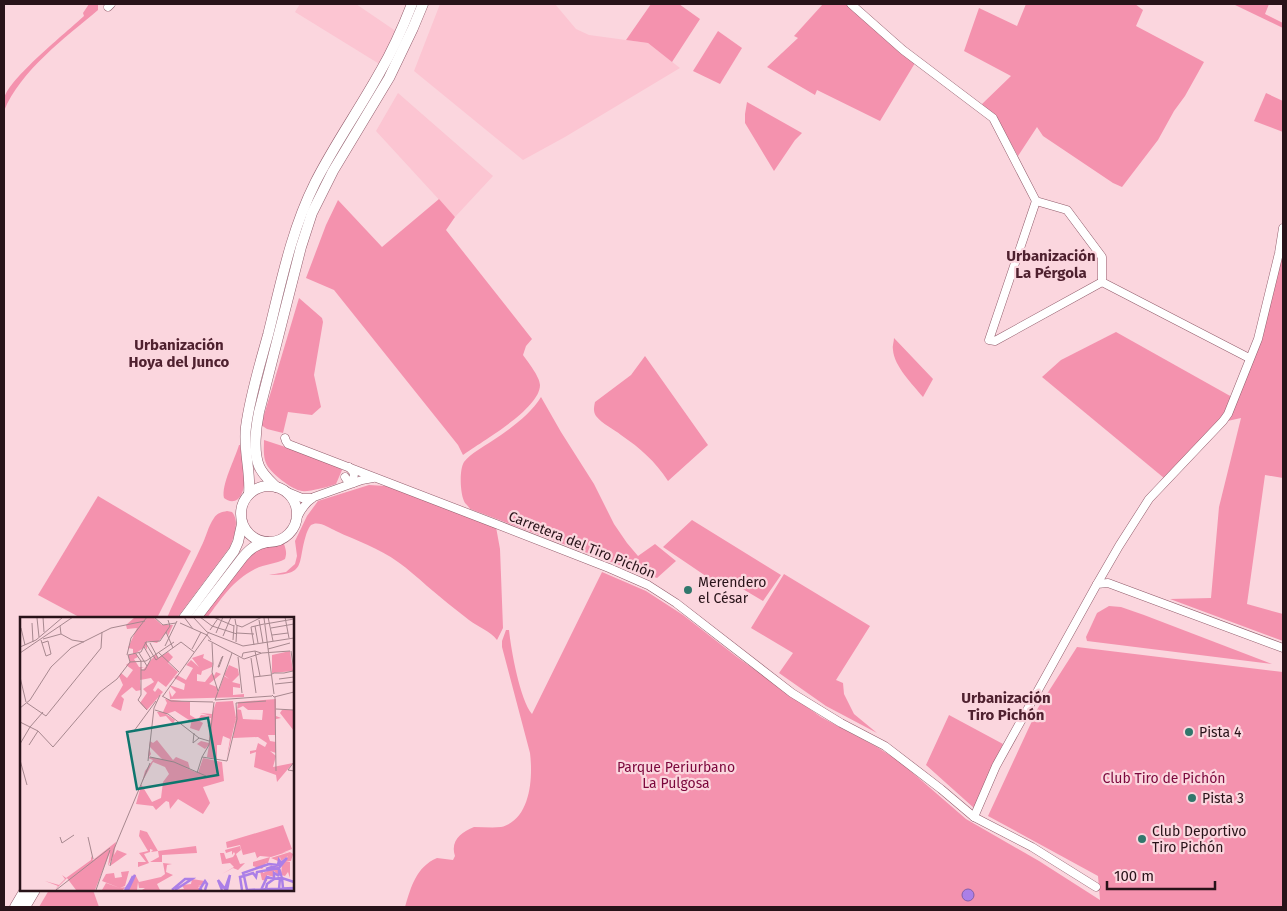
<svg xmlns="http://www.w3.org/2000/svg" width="1287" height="911" font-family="'Fira Sans',sans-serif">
<rect width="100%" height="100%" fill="#fbd6de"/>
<g fill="#fcc5d2">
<path d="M 300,4 L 356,4 L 400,34 L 381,65 L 295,12 Z"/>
<path d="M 440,4 L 555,4 L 576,29 L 589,35 L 648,43 L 680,68 L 565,137 L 523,160 L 414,71 Z"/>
<path d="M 398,93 L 493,176 L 455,217 L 376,131 Z"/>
</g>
<g fill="#f492ae">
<path d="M 89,4 L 98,4 L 98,10 C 66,37 20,71 4,111 C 4,107 3,102 4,99 C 8,79 67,32 84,16 L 83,13 Z"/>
<path d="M 651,4 L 679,4 L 700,19 L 672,62 L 648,43 L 626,40 Z"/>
<path d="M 823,4 L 848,4 L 915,63 L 880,121 L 817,90 L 815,95 L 767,67 L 798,38 L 794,36 Z"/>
<path d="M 1026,4 L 1135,4 L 1143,10 L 1136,26 L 1204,62 L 1185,96 L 1174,111 L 1158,140 L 1122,187 L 1113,183 L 1043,136 L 1037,127 L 1018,156 L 996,117 L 987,110 L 982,104 L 1011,76 L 964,51 L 979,8 L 1017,26 Z"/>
<path d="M 1233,4 L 1269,4 L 1265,14 L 1283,23 L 1283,28 Z"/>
<path d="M 718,31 L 742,48 L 720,84 L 693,71 Z"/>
<path d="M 1266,93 L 1283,101 L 1283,132 L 1254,121 Z"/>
<path d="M 747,102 L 802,133 L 795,140 L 774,171 L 745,123 L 745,114 Z"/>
<path d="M 439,199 L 455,217 L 446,230 L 532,339 L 526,346 L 523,355 C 528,362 540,377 540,385 C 540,409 481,442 463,455 L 458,445 L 334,290 L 306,278 L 326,225 L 338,200 L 382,247 Z"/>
<path d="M 1283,244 L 1283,478 L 1265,475 L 1247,604 L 1283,614 L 1283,641 L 1170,599 L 1211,598 L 1219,507 L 1241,418 L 1223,422 L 1236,402 Z"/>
<path d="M 299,298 L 322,318 L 323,322 L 314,375 L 321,407 L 312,415 L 288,412 L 283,433 L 267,429 L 261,425 Z"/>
<path d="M 1116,332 L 1232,397 L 1227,413 L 1164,478 L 1042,377 L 1061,360 Z"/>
<path d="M 894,338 L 933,379 L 923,397 C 913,385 894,366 893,350 C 892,346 894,342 894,338 Z"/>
<path d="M 645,356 L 708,445 L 668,481 C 655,461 640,448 621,435 C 614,429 602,424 596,416 C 593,411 594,407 595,402 L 631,375 Z"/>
<path d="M 541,397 L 561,432 L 594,484 L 614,524 L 627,543 L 638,556 L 655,544 L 676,561 L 657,578 L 622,566 L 470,509 C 469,507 467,505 465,503 C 460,495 459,470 464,462 C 471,453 483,447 492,441 C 510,429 530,415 541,397 Z"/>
<path d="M 264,440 L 316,457 L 340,467 L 342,470 L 336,484 C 329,487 308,492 302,491 C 292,490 269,472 266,463 C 263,456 264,447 264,440 Z"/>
<path d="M 239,445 L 240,445 C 242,459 250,488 238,499 C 233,503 228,501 224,498 C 221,485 235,459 239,445 Z"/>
<path d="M 369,485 L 386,486 L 496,527 L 500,549 L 503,628 L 497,640 C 490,631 478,627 469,620 C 455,609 441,598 427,586 C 418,578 408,569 398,562 C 379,548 357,541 336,531 C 330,528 318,520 311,525 C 309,527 307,532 306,535 C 297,564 307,575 269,575 L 286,572 L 295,564 L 297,556 L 295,541 L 307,516 L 318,501 Z"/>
<path d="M 98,496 L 191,551 L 157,618 L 81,618 L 38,595 Z"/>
<path d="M 227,511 L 232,512 C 240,521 234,537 230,547 L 177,618 L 167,618 C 177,594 190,571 201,547 C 206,538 208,526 214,518 C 217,513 222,512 227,511 Z"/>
<path d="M 692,520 L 781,575 L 763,601 L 736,585 L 725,589 L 663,547 Z"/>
<path d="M 280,544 L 284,544 C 286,550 287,553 285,559 C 276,564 265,564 255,569 C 233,580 221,599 207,618 L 201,618 L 250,555 L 261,548 Z"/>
<path d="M 602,572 L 646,591 L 683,615 L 737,657 L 821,717 L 877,747 L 899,761 L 966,819 L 1039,861 L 1100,900 L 1098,876 L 988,816 L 1038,708 L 1077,647 L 1283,672 L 1283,907 L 405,907 C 411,887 416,867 437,858 L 453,860 L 455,856 C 450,841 461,832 474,827 C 483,827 493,828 501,827 C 531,820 533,777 530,753 L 502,647 L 502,641 L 506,630 L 509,630 C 511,650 520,700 532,714 Z"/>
<path d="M 784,574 L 870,626 L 836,680 L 843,683 L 844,694 L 854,714 L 877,733 L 826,706 L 779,673 L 793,653 L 751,628 Z"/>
<path d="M 1109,606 L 1121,607 L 1144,615 L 1272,664 L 1087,641 L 1086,637 L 1097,613 Z"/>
<path d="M 949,715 L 1003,744 L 989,773 L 974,808 L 926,765 Z"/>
<path d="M 49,890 L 93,890 L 99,907 L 39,907 Z"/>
</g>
<circle fill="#ab7fe7" stroke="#845fa9" cx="968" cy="895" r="6"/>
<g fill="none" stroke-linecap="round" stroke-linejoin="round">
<g stroke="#925d6c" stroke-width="9">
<g id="minor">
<path d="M 851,4 L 903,50 L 993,118 L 1036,201 L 1067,210 L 1102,257 L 1102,282 L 1249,358"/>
<path d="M 108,7 L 111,4"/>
<path d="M 1036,201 L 989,340 L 995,341 L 1102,282"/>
<path d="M 285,438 L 286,441 L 288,444 L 496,524 L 609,568 L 648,585 L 676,603 L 792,693 L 841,723 L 885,746 L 941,789 L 974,817 L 1032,847 L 1096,887"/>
<path d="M 345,477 L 347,480 L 353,483 L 354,473 L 349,467"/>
<path d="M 285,491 L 302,498 L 312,498"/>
<path d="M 297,518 C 301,509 305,503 314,497 L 362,480 L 373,478"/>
<path d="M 1097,584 L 1119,546 L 1149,499 L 1223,421 L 1228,414 L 1258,339 L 1279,253 L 1283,228"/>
<path d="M 974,817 L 996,766 L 1097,584 L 1108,583 L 1283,648"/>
</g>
</g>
<g stroke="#925d6c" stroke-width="11">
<g id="major">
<circle cx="269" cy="514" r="28"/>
<path d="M 276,487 C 270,481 262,474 259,466 C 253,452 256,427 259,412 L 301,247 L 312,213 L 333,171 L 389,78 L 413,28 L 423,4"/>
<path d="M 249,494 C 251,472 243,449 246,427 C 250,396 260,364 268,335 C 281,283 291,231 315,183 C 334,145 359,110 380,72 C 393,50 403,27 412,4"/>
<path d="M 184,618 L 234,551 L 238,542 L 242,524"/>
<path d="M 196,618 L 243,557 C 250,549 256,544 267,542"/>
<path d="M 15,907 L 25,890"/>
<path d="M 25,907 L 35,890"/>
</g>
</g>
<use href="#minor" stroke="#fff" stroke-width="8"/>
<use href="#major" stroke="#fff" stroke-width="10"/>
</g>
<g fill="#31776c" stroke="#fbd6de" stroke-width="2">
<circle cx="688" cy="590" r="5"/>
<circle cx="1189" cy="732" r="5"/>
<circle cx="1192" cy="798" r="5"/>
<circle cx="1142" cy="839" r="5"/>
</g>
<g text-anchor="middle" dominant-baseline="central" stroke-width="4.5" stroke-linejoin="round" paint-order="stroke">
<g font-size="14" fill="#281319" stroke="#fbd6de">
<text transform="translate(582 545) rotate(22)">Carretera del Tiro Pichón</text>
</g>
<g font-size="14" fill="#281319" stroke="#fbd6de" text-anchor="start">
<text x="698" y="582">Merendero<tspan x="698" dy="16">el César</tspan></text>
<text x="1199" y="732">Pista 4</text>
<text x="1202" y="798">Pista 3</text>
<text x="1152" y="831">Club Deportivo<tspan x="1152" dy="16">Tiro Pichón</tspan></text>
</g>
<g font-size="14" fill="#7b073c" stroke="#fbd6de">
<text x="676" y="767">Parque Periurbano<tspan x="676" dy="16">La Pulgosa</tspan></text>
<text x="1164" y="778">Club Tiro de Pichón</text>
</g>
<g font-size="15" font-weight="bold" fill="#4f212f" stroke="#fbd6de">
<text x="1051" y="256">Urbanización<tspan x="1051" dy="17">La Pérgola</tspan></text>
<text x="179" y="345">Urbanización<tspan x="179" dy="17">Hoya del Junco</tspan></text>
<text x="1006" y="698">Urbanización<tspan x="1006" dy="17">Tiro Pichón</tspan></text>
</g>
</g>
<g transform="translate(20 617)">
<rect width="274" height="274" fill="#fbd6de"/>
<path d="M 115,0 L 133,0 L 142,8 L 153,8 L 148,19 L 147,15 L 137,26 L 127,24 L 127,33 L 125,30 L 116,36 L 118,40 L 114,42 L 119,50 L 124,50 L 121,51 L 123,53 L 136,37 L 138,41 L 148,35 L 153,40 L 148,46 L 158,55 L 146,70 L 138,64 L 133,73 L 135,75 L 138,71 L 143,75 L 127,93 L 120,86 L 127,76 L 123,72 L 134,65 L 131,61 L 120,63 L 121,73 L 116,74 L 112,70 L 101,79 L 104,82 L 101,94 L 91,89 L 103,68 L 99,59 L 101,56 L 107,61 L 113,53 L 106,48 L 110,45 L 108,38 L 113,37 L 113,32 L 108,31 L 117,11 L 107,12 L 106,8 ZM 270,34 L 273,54 L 252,56 L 252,38 ZM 184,37 L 183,41 L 193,46 L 192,50 L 182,54 L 181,58 L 177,57 L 177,64 L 185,65 L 192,56 L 194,59 L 196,55 L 201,57 L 189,67 L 197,70 L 198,76 L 204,59 L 209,62 L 204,58 L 209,48 L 218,52 L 219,58 L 212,65 L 220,67 L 220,71 L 213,70 L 213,78 L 224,77 L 224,80 L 150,82 L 149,73 L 152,80 L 156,75 L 149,68 L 164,73 L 165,67 L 154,61 L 157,58 L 166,63 L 173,51 L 166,48 L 171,43 L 179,50 L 172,41 ZM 145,82 L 170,85 L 170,98 L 183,106 L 179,114 L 170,111 L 172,102 L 169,103 L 155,94 L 146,97 L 155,103 L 153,107 L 146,99 L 140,100 L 137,95 L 143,95 L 147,86 ZM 256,82 L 256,99 L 261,101 L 256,102 L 255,118 L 248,118 L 250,124 L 256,125 L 256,136 L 250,134 L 256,139 L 253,150 L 273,146 L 257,165 L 256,158 L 234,150 L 236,135 L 230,137 L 230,134 L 236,133 L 238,126 L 245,130 L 247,126 L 238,120 L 213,121 L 218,85 ZM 223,89 L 228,93 L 243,93 L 242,103 L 223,102 L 221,93 L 217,92 ZM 213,84 L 216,101 L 207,140 L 210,122 L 203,119 L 201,128 L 197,128 L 197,142 L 187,140 L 189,128 L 185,132 L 177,127 L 181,124 L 189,126 L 190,110 L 187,109 L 190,107 L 191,101 L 179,101 L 181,98 L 191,99 L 180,96 L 192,97 L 196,85 ZM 262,93 L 274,93 L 274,114 L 260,96 ZM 137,123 L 153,143 L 156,140 L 168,145 L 170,152 L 164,150 L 185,159 L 178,156 L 183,141 L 202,145 L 204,164 L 183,170 L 190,186 L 183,197 L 158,182 L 150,192 L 149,185 L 146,184 L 136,193 L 133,189 L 116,187 L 125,154 L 133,143 L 128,141 L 129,131 L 131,137 L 129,140 L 142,142 L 129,129 L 130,124 L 133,126 ZM 133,145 L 145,150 L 149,157 L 143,165 L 141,181 L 132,185 L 121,167 ZM 263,208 L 272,232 L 262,236 L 270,234 L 251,240 L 240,239 L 233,244 L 237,241 L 235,235 L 223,238 L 220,228 L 207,231 L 206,225 ZM 120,213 L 127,215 L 138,234 L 176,229 L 177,236 L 142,238 L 142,245 L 130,245 L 139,240 L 138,234 L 131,235 L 133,233 L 130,232 L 130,235 L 124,237 L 129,246 L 118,250 L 118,245 L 126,245 L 119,236 L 128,234 L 119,219 ZM 96,225 L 94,238 L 97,233 L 107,237 L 90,249 L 93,239 L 88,249 L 90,235 L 75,273 L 56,273 L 47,261 L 35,273 L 38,269 L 25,264 L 39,268 L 45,262 L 42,258 L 46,261 L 71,243 L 71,239 L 73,243 ZM 220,229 L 221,233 L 216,237 L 220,247 L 225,246 L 218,253 L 213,251 L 202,257 L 214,250 L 210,246 L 202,247 L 200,236 L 204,236 L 206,242 L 213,240 L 215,237 L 214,235 L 212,238 L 212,234 L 206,236 L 205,233 ZM 270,235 L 273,237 L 271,244 L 266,244 L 270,245 L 270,261 L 268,255 L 265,259 L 261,258 L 262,247 L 268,239 L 261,244 L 260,240 L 258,244 L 251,241 ZM 250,240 L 248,246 L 251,246 L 252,249 L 246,246 L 242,252 L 233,249 L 233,245 ZM 143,246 L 152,247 L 147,248 L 146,255 L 153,258 L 137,267 L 140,273 L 122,273 L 125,271 L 119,271 L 118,265 L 117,273 L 108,273 L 115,257 L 119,265 L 141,260 L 145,257 ZM 258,249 L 259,259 L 254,254 L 254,260 L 247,258 L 247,264 L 242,263 L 240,254 L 243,253 L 243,256 ZM 109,254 L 105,269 L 100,271 L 105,270 L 103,273 L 82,273 L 86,266 L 100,271 L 82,264 L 86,257 L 94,256 L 95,261 L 102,260 L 101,255 ZM 172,262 L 185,264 L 184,268 L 178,268 L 183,269 L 178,270 L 181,273 L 155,273 L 164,272 L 162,268 L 171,267 Z" fill="#f492ae" fill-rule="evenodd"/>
<path fill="none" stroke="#ab7fe7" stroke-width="2.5" d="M 259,251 L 261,258 L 259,257 L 259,251 L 267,241 L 261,246 L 259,243 L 258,248 L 249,247 L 223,256 L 224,259 L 233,256 L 236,260 L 237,255 L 259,251M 246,252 L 261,247M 259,259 L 254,256 L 254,262 L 260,261 L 259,272M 247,260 L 254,262 L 247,267 L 246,272 L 241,273 ZM 263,271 L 262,261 L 274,265M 105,273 L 115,258 L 108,273M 106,273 L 113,259M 152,273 L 165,262 L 172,262 L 155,273M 182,273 L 180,272 L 185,264 L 187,267 L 185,273M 202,273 L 198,263 L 205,272 L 210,258 L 207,273M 222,273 L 220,260 L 224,259 L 227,273 L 274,271M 253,273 L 274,273"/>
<path fill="none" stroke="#a7888f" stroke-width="1" d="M 23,0 L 24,15M 134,0 L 143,8 L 156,6M 164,0 L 173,12M 173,0 L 187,15 L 223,29 L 274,21M 180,0 L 192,9 L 217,17M 193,0 L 214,9M 248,0 L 253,24M 265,0 L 269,21M 17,1 L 19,20M 244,1 L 254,77M 215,2 L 216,8 L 222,10 L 242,0M 239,3 L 243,26M 12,6 L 13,25M 160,6 L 187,18 L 191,23M 245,7 L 274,2M 40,9 L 41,17 L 52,23 L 64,25M 235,9 L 238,26M 1,11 L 5,28M 251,11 L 274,7M 190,13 L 199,0M 146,15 L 153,31M 196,16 L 203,0M 217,16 L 234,17M 252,18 L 268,16M 203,19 L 211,0M 23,22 L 41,17M 21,23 L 26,39 L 31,37 L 28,24 L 22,26M 188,23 L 224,42 L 242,36 L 270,34M 213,23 L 214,8M 125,25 L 136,43 L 161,25 L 174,35M 216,25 L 217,9M 130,26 L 138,41M 192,26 L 193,47M 234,28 L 231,10 L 244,7M 145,29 L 157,4M 0,30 L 16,23 L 43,0M 172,32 L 181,15M 248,32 L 270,26M 235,34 L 240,59M 138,35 L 159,55M 0,36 L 53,0M 119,36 L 127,49M 116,37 L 121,44 L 121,78 L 118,83 L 127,93M 107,38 L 111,21 L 127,0M 203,39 L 199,50 L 198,50 L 202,40 ZM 218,40 L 222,76M 222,40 L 223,36 L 235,34 L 241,36M 231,41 L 236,76M 110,45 L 126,44 L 154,25M 193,47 L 192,55 L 198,74M 121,53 L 125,53 L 131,42 L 124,30M 252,57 L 254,56 L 264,56 L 273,54 L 274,54 L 271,34M 0,60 L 6,85M 234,60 L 251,58M 259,62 L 274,60M 255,67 L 274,65M 252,78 L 254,80 L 274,75M 142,79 L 151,84 L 193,85M 143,79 L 189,15M 255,80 L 256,154M 195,83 L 212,36M 195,83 L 252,79M 7,86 L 26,99 L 81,31 L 82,15M 0,91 L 10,83 L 31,50 L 51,31 L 91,11 L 125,4M 256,92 L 274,93M 135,93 L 148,97 L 179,121 L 189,124M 0,105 L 18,114 L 33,130M 10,110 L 23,95M 114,114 L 136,84M 174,116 L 173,126 L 179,121M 0,127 L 10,110M 9,128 L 18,114M 33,130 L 80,75 L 97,62 L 110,45 L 108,38 L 121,35 L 126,25 L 140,24 L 150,9 L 148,3M 130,140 L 154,145 L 186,159M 182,140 L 189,128 L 194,85M 0,143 L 7,168M 128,144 L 134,91 L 140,78M 207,144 L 217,102 L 216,86 L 246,84M 274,145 L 268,153 L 274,154M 177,156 L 182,140 L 207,144M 40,220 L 42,226 L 54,218M 68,220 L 73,242M 94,232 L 130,146M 90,249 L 94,232M 36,273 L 90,231M 76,273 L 90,233"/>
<path fill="#0f766e" fill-opacity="0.15" stroke="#0f766e" stroke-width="2.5" d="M 188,101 L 198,158 L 117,172 L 107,115 Z"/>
<rect width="274" height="274" fill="none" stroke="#281319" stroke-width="2.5"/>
</g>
<rect width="1287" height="911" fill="none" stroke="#281319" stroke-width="10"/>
<path d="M1107 881v8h108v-8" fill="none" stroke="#281319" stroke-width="2.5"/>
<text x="1114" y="881" font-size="15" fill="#281319" stroke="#fbd6de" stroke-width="4" paint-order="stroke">100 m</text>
</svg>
